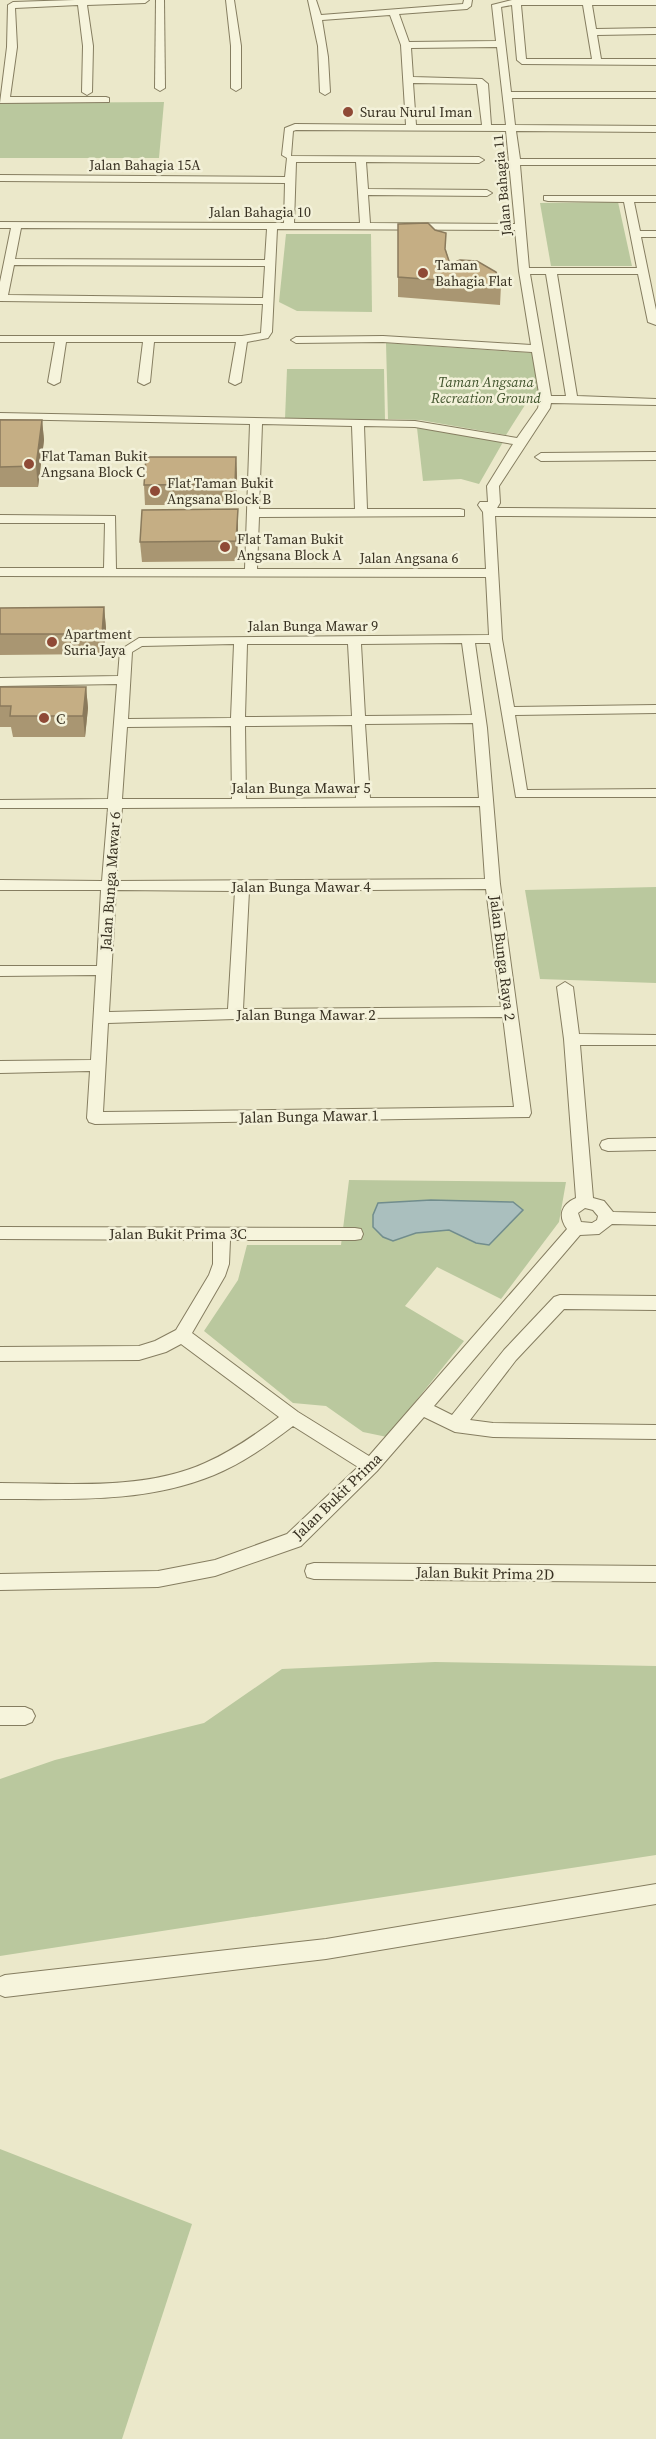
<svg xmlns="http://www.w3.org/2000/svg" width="656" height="2439" font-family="'Source Serif 4',serif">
<rect width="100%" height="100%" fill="#ebe8ca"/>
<g fill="#bac89e">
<path d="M 164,102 L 159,158 L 0,158 L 0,103 Z"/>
<path d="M 618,202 L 632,266 L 551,266 L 540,203 Z"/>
<path d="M 286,234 L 371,234 L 372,312 L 297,311 L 279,302 Z"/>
<path d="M 386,343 L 534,353 L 540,397 L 525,405 L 506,435 L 420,420 L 388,419 Z"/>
<path d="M 287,369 L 384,369 L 385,420 L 285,419 Z"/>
<path d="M 417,428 L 503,442 L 479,484 L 461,479 L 423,481 Z"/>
<path d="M 656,887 L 656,983 L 540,979 L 525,890 Z"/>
<path d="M 349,1180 L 566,1182 L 559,1222 L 501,1299 L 437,1267 L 405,1306 L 464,1341 L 387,1437 L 363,1432 L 326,1406 L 293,1403 L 204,1331 L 238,1280 L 247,1245 L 341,1245 Z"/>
<path d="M 435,1662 L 656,1666 L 656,1855 L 0,1956 L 0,1779 L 55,1760 L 204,1723 L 282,1669 Z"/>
<path d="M 0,2149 L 192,2224 L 122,2439 L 0,2439 Z"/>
</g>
<path fill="#aabfbe" stroke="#718d8d" stroke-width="1.5" d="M 431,1200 L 513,1202 L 523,1210 L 489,1245 L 476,1243 L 449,1230 L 416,1233 L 393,1241 L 383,1237 L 373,1227 L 373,1215 L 378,1203 Z"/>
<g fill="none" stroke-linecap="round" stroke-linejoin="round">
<g stroke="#857d60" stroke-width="2">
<g id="minor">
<path d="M 75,0 L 149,0 L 145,3 L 87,5 L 93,46 L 92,92 L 87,95 L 82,92 L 83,46 L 78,5 L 15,8 L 17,47 L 10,97 L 106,97 L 109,98 L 109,102 L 0,103 L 7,47 L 8,5 L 13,2 Z"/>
<path d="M 156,0 L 164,0 L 165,88 L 160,91 L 155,88 Z"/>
<path d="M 226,0 L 234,0 L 241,46 L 241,88 L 236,91 L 231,88 L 231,46 Z"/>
<path d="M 308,0 L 316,0 L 321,15 L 463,4 L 464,0 L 472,0 L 471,6 L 467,9 L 399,14 L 409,42 L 496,41 L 492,5 L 512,0 L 656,0 L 656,5 L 592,5 L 596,29 L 656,28 L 656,34 L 597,35 L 601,59 L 656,59 L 656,65 L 522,64 L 517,60 L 512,5 L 501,7 L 511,92 L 656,92 L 656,98 L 512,98 L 515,125 L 656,126 L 656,132 L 516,131 L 520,159 L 656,159 L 656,165 L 520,165 L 529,268 L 637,268 L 624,202 L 548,201 L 544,200 L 544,196 L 656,196 L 656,202 L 634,202 L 640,231 L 656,231 L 656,237 L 641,237 L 656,310 L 656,325 L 648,322 L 638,274 L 557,274 L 577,396 L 656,399 L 656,405 L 551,403 L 550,408 L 499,486 L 500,503 L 497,508 L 656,509 L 656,517 L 495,516 L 502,639 L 514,707 L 656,705 L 656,713 L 515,715 L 527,790 L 656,789 L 656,797 L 516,797 L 490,643 L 475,643 L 487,728 L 500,884 L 531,1113 L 529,1117 L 95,1124 L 89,1122 L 87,1118 L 90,1071 L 0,1073 L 0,1061 L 91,1060 L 96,975 L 0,976 L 0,966 L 97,966 L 101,890 L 0,890 L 0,880 L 102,881 L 108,808 L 0,808 L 0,800 L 108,799 L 117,684 L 0,686 L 0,678 L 118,676 L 120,650 L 139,638 L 489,635 L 486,577 L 0,576 L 0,568 L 104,568 L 105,523 L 0,523 L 0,515 L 115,516 L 116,569 L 245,569 L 250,424 L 0,419 L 0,413 L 415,421 L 517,438 L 538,408 L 540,399 L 532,352 L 383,342 L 296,343 L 291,340 L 296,337 L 383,336 L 531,345 L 519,271 L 515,230 L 277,229 L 272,332 L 268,338 L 247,342 L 241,382 L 235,385 L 229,382 L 236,342 L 154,342 L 150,382 L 144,385 L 138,382 L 143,342 L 66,342 L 60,382 L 54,385 L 48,382 L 55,342 L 0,342 L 0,336 L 242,336 L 261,333 L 263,304 L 0,301 L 0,282 L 11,228 L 0,228 L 0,222 L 284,223 L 285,183 L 0,181 L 0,175 L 285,177 L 287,158 L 282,155 L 285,128 L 295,124 L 406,125 L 401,45 L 390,15 L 322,20 L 328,57 L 330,92 L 325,95 L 320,92 L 318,46 ZM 521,5 L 583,5 L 592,59 L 526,59 ZM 497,47 L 506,125 L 491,125 L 488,84 L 482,79 L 413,77 L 411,48 ZM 413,83 L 477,84 L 482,125 L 416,125 ZM 296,130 L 506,131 L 515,224 L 370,223 L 368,195 L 487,196 L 492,193 L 487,190 L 368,189 L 366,162 L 479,163 L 484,160 L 479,157 L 291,156 L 293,131 ZM 296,162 L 356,162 L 360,223 L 294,223 ZM 21,228 L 267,229 L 265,260 L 15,259 ZM 14,265 L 265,266 L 263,298 L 8,295 ZM 530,274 L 546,274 L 566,396 L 551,396 ZM 262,424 L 352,426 L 355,509 L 259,509 ZM 364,426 L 415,427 L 513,444 L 487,486 L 488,502 L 480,502 L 478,505 L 483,512 L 486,569 L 257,569 L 259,517 L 464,516 L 464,510 L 460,509 L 367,509 ZM 462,643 L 472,715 L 365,716 L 361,644 ZM 234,644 L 231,718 L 128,719 L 132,652 L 142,646 ZM 247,644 L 348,644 L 352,716 L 245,717 ZM 473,723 L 479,798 L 370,798 L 365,724 ZM 352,725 L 356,798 L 246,799 L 245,726 ZM 231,726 L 232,799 L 122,799 L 127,727 ZM 480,806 L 485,879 L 116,881 L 122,808 ZM 486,889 L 501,1007 L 243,1009 L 249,891 ZM 116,890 L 235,891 L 228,1009 L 109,1012 ZM 503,1017 L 514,1107 L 103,1112 L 108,1023 L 235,1019 Z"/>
<path d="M 656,452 L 656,460 L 541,461 L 535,457 L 541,453 Z"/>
<path d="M 565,982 L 573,987 L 579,1034 L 656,1035 L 656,1045 L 580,1045 L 593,1198 L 604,1201 L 613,1212 L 656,1213 L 656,1225 L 612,1224 L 599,1234 L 580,1235 L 434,1406 L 452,1415 L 504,1350 L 554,1297 L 560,1295 L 656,1296 L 656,1310 L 564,1309 L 516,1360 L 470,1420 L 493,1423 L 656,1425 L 656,1439 L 493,1437 L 455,1432 L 424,1417 L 377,1471 L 301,1546 L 215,1576 L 158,1587 L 0,1590 L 0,1574 L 158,1571 L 215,1560 L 287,1534 L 358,1467 L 293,1426 C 268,1445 243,1463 214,1475 C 146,1503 72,1499 0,1499 L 0,1483 C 66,1483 143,1491 205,1463 C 232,1451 255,1435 279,1417 L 181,1344 L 166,1352 L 139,1360 L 0,1361 L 0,1347 L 139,1346 L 155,1341 L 176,1330 L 209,1275 L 213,1264 L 213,1240 L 0,1239 L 0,1227 L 355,1228 L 361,1229 L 363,1234 L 361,1239 L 355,1240 L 230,1240 L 229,1264 L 225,1276 L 192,1333 L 298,1412 L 369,1456 L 567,1229 C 557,1215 562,1204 576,1198 L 564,1039 L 557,987 ZM 585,1208 L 593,1210 L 598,1216 L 597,1220 L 592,1223 L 581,1222 L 578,1213 Z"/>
<path d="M 656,1138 L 656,1150 L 608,1151 L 602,1149 L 600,1145 L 602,1141 L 608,1139 Z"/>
<path d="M 314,1563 L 656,1566 L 656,1582 L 314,1579 L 307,1577 L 305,1571 L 307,1565 Z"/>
<path d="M 0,1707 L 25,1707 L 32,1710 L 35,1716 L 32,1722 L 25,1725 L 0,1725 Z"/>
<path d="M 656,1884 L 656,1904 L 326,1959 L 5,1997 L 0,1995 L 0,1977 L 5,1975 L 326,1939 Z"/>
</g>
</g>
<use href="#minor" fill="#f6f4dc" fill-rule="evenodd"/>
</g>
<g fill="#a99672">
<path d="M 398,224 L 446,250 L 450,264 L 501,285 L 500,305 L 398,297 Z"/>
<path d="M 0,420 L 42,420 L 44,440 L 38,487 L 0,487 Z"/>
<path d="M 236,457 L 237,477 L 236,505 L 145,505 L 144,485 Z"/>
<path d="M 238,529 L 237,561 L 142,562 L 140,542 Z"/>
<path d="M 104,607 L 106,628 L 104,654 L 0,655 L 0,608 Z"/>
<path d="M 0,687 L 86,687 L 88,708 L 85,737 L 13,737 L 11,727 L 0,727 Z"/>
</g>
<g fill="#8a7a5c">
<path d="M 42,420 L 44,440 L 38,487 L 36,466 Z"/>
<path d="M 236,457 L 237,477 L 236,505 L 235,484 Z"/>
<path d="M 238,509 L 238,529 L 237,561 L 236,541 Z"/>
<path d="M 104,607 L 106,628 L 104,654 L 102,634 Z"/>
<path d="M 86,687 L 88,708 L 85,737 L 83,716 Z"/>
</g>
<g fill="#c5ae84" stroke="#8a7a5c" stroke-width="1.5">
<path d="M 428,223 L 435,230 L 446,233 L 445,249 L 450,264 L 460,260 L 477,261 L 496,272 L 501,285 L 398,277 L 398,224 Z"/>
<path d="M 0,420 L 42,420 L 36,466 L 0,467 Z"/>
<path d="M 146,457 L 236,457 L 235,484 L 144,485 Z"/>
<path d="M 238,509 L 236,541 L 140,542 L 142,510 Z"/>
<path d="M 104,607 L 102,634 L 0,634 L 0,608 Z"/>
<path d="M 0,687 L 86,687 L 83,716 L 10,716 L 11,706 L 0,706 Z"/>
</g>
<g fill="#8f4a36" stroke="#f3f1d9" stroke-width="2">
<circle cx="348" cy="112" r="6"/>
<circle cx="423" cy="273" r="6"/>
<circle cx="29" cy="464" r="6"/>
<circle cx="155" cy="491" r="6"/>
<circle cx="225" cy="547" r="6"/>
<circle cx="52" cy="642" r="6"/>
<circle cx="44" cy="718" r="6"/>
</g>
<g text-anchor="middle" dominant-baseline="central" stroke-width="5" stroke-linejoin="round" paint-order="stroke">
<g font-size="14" fill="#383122" stroke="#f3f1d9" text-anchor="start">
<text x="360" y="112">Surau Nurul Iman</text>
<text x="435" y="265">Taman<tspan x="435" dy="16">Bahagia Flat</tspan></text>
<text x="41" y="456">Flat Taman Bukit<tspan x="41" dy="16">Angsana Block C</tspan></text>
<text x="167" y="483">Flat Taman Bukit<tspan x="167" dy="16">Angsana Block B</tspan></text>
<text x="237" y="539">Flat Taman Bukit<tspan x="237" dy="16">Angsana Block A</tspan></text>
<text x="64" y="634">Apartment<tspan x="64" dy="16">Suria Jaya</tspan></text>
</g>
<g font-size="14" fill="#383122" stroke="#f3f1d9">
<text x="145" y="165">Jalan Bahagia 15A</text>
<text transform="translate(502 185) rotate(-95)">Jalan Bahagia 11</text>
<text x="260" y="212">Jalan Bahagia 10</text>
<text x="409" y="558">Jalan Angsana 6</text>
<text x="313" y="626">Jalan Bunga Mawar 9</text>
</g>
<g font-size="14" font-style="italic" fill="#3f522b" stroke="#f3f1d9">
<text x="486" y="382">Taman Angsana<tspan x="486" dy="16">Recreation Ground</tspan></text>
</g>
<g font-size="15" fill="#383122" stroke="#f3f1d9" text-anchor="start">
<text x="56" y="718">C</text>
</g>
<g font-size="15" fill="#383122" stroke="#f3f1d9">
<text x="301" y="787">Jalan Bunga Mawar 5</text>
<text transform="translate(110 881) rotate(-86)">Jalan Bunga Mawar 6</text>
<text x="301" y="886">Jalan Bunga Mawar 4</text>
<text transform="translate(503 958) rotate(83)">Jalan Bunga Raya 2</text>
<text x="306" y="1014">Jalan Bunga Mawar 2</text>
<text transform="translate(309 1116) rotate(-1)">Jalan Bunga Mawar 1</text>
<text x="178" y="1233">Jalan Bukit Prima 3C</text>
<text transform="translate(337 1496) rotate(-44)">Jalan Bukit Prima</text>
<text transform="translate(485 1573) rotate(1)">Jalan Bukit Prima 2D</text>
</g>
</g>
</svg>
